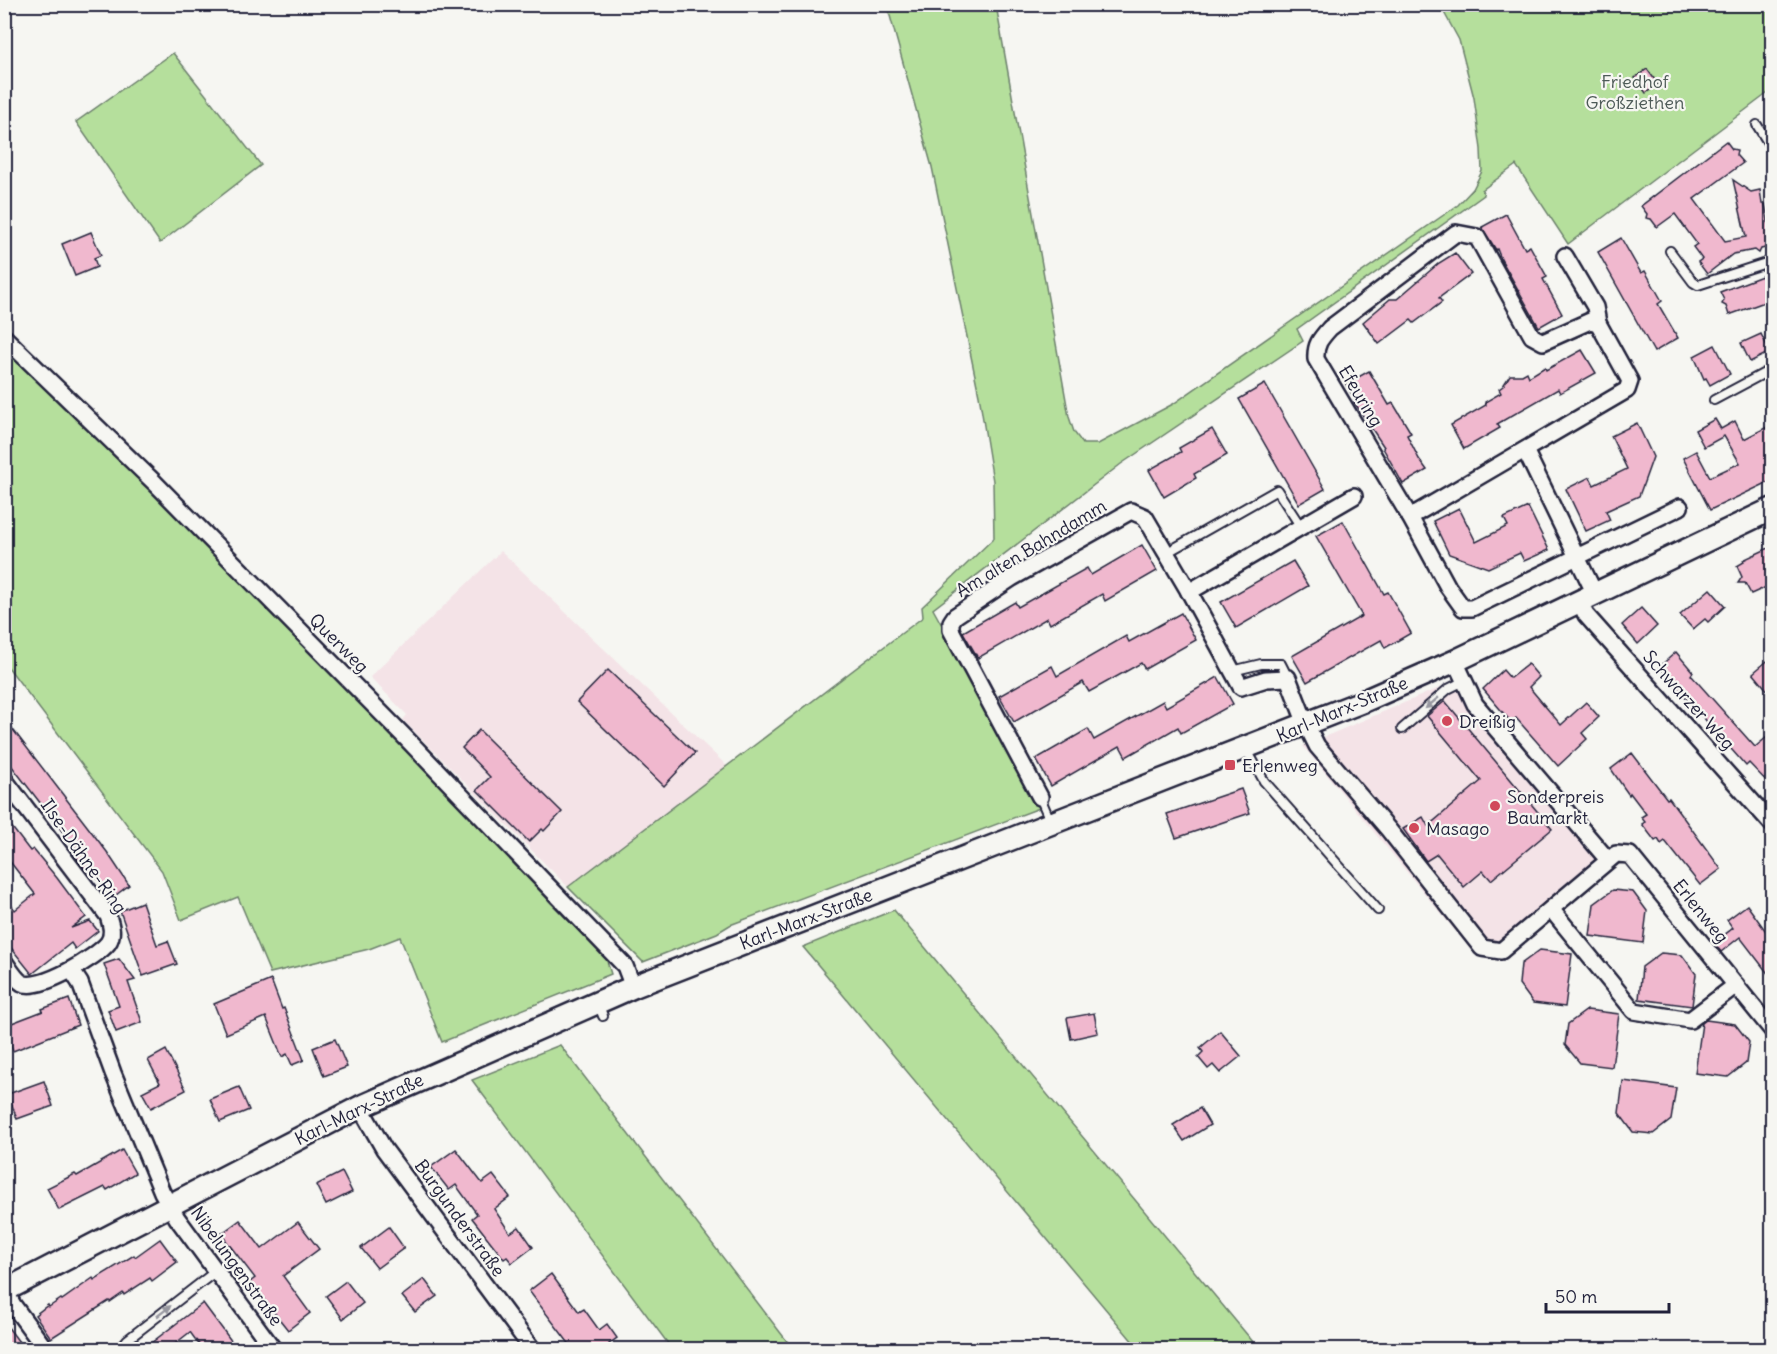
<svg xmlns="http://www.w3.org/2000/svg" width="1777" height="1354" font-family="Delius,sans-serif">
<rect width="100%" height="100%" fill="#f6f6f2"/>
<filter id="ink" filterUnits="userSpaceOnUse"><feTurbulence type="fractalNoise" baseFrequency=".0167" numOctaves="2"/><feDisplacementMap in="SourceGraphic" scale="12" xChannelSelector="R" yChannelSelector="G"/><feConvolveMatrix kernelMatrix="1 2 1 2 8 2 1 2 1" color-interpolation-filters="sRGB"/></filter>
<g filter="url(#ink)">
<g fill="#f4e3e7">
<path d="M 501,551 L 727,766 L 568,887 L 403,720 L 407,715 L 370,677 Z"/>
<path d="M 1460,679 L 1604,860 L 1498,947 L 1482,945 L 1471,950 L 1303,746 Z"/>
</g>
<g fill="#b5df9c" stroke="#6c806c" stroke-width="1.5">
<path d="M 1508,4 L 1509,8 L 1518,4 L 1772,5 L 1772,90 L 1568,244 L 1516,165 L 1482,190 L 1484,195 L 1297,329 L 1303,341 L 1121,464 L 933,609 L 1042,807 L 730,925 L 717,933 L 643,962 L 568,887 L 923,617 L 922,607 L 994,538 L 993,481 L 979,395 L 932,167 L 887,5 L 996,5 L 1069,417 L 1074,432 L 1083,444 L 1098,444 L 1173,404 L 1458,205 L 1473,189 L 1482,171 L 1481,149 L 1474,98 L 1459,40 L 1440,5 Z"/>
<path d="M 173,53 L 261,165 L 160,243 L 76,122 Z"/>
<path d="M 5,347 L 143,483 L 146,481 L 536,881 L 549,901 L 606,958 L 611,974 L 442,1042 L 400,937 L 369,949 L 270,973 L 238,897 L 181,920 L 162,871 L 5,663 Z"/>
<path d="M 894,910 L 1259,1349 L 1139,1349 L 803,947 Z"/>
<path d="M 560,1045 L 793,1349 L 672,1349 L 472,1080 Z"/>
</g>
<g fill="#f0b8ce" stroke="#22223b" stroke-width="1.5">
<path d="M 1647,69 L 1658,84 L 1646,93 L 1635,78 Z"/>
<path d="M 1726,141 L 1732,149 L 1737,150 L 1736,155 L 1743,163 L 1694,199 L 1725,241 L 1746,237 L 1733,180 L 1751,192 L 1760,190 L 1762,204 L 1765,204 L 1770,233 L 1768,233 L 1770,247 L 1761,249 L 1759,253 L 1755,250 L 1733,254 L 1707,274 L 1698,262 L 1702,259 L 1693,247 L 1697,244 L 1675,214 L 1657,227 L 1651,219 L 1646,218 L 1647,214 L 1641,206 Z"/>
<path d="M 1506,214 L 1525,249 L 1530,246 L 1547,277 L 1543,279 L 1562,314 L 1539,327 L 1501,259 L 1497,249 L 1496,250 L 1482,227 Z"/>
<path d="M 91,232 L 101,255 L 94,258 L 97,267 L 75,276 L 62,244 Z"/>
<path d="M 1621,238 L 1641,273 L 1645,271 L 1662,301 L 1658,304 L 1678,338 L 1654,352 L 1598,252 Z"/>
<path d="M 1455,253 L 1471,274 L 1439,298 L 1442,302 L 1414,323 L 1411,320 L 1379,344 L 1363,322 L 1390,299 L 1397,299 L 1439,263 Z"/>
<path d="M 1762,276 L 1765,285 L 1769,287 L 1767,291 L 1770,300 L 1729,315 L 1726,306 L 1722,304 L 1724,300 L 1720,292 Z"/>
<path d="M 1761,334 L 1770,352 L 1750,362 L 1741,343 Z"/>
<path d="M 1715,345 L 1730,374 L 1710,385 L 1706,378 L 1704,379 L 1694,356 Z"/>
<path d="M 1582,350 L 1596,373 L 1560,393 L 1558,389 L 1497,424 L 1500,428 L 1464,449 L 1451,425 L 1486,405 L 1485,402 L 1501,393 L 1499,389 L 1503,386 L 1510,375 L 1522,375 L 1527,372 L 1529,377 L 1545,367 L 1546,370 Z"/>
<path d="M 1369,371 L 1389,405 L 1393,403 L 1411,433 L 1407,435 L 1419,459 L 1427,470 L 1403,484 L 1383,448 L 1384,447 L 1354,402 L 1356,401 L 1346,384 Z"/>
<path d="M 1265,384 L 1325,489 L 1299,504 L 1239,399 Z"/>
<path d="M 1715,419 L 1721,429 L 1735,421 L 1744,439 L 1773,424 L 1773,480 L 1710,510 L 1683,458 L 1696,451 L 1710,477 L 1740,463 L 1724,436 L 1704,447 L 1695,430 Z"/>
<path d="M 1637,423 L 1653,457 L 1639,496 L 1606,511 L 1610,520 L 1586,531 L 1566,489 L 1590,477 L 1594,485 L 1627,469 L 1611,436 Z"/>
<path d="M 1212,429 L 1227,455 L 1194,474 L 1196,478 L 1164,497 L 1149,470 L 1181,452 L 1179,448 Z"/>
<path d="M 1528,507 L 1549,550 L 1524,561 L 1520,553 L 1488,568 L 1449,554 L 1433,521 L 1459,508 L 1476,542 L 1508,526 L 1504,518 Z"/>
<path d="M 1343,521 L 1384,594 L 1388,592 L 1411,633 L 1385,648 L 1381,640 L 1307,682 L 1292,656 L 1362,616 L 1316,536 Z"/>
<path d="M 1142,545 L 1157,571 L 1105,601 L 1102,594 L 1050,624 L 1047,618 L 978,658 L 963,632 L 1015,602 L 1018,607 L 1087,568 L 1091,575 Z"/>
<path d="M 1773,546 L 1773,584 L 1751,594 L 1745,583 L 1738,583 L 1742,577 L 1737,566 L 1744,562 L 1743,560 Z"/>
<path d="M 1293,561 L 1308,586 L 1236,628 L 1221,602 Z"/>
<path d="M 1710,589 L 1725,606 L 1708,622 L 1705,619 L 1693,629 L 1680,615 Z"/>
<path d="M 1641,608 L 1657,626 L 1638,644 L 1622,625 Z"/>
<path d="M 1181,613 L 1196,640 L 1145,669 L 1141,663 L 1089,692 L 1083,682 L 1014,722 L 999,696 L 1052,666 L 1057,676 L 1126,636 L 1129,642 Z"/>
<path d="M 1676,652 L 1693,672 L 1691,675 L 1755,747 L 1773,732 L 1773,788 L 1749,763 L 1746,766 L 1659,667 Z"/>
<path d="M 1773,656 L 1773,697 L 1753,673 Z"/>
<path d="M 1528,664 L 1539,677 L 1529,687 L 1561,725 L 1586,702 L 1599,717 L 1582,733 L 1587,739 L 1558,766 L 1516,718 L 1511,722 L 1483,689 L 1503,670 L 1510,678 Z"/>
<path d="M 608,670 L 695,753 L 664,786 L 577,702 Z"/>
<path d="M 1218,677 L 1233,704 L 1181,733 L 1178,727 L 1126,757 L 1120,746 L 1051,786 L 1036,759 L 1088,729 L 1094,740 L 1163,701 L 1166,707 Z"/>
<path d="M 1445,701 L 1552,829 L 1491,880 L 1483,871 L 1464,887 L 1437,854 L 1426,861 L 1403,829 L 1423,817 L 1428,826 L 1481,781 L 1427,716 Z"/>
<path d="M 4,718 L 107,852 L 129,885 L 112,898 L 89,867 L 85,869 L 72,851 L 75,848 L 4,756 Z"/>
<path d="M 479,730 L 562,812 L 544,831 L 542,829 L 529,842 L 477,790 L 490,777 L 462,748 Z"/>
<path d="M 1632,753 L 1667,799 L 1669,798 L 1721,869 L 1700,885 L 1665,841 L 1661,844 L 1658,839 L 1655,841 L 1642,824 L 1645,822 L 1641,817 L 1646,814 L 1630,793 L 1629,795 L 1624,788 L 1611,769 Z"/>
<path d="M 1241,789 L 1250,813 L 1176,838 L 1167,814 Z"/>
<path d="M 4,817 L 30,851 L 33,849 L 57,878 L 86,917 L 71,928 L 90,921 L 98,931 L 75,949 L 71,943 L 32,974 L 4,939 L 4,896 L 15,910 L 35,894 L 4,854 Z"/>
<path d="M 1613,890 L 1633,892 L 1647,911 L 1643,943 L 1590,936 L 1594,904 Z"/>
<path d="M 142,902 L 157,945 L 168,941 L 177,964 L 143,976 L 120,911 Z"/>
<path d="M 1747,905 L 1773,941 L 1773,980 L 1740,937 L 1721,952 L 1714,943 L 1733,928 L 1727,920 Z"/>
<path d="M 1540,950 L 1572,954 L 1565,1007 L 1533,1003 L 1519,984 L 1521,964 Z"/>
<path d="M 1661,953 L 1682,955 L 1696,974 L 1692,1006 L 1639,999 L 1642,967 Z"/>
<path d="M 119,959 L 135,980 L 128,982 L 142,1022 L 116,1032 L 108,1010 L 119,1006 L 104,964 Z"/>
<path d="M 271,980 L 282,1009 L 284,1008 L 304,1060 L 292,1065 L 287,1054 L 282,1057 L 266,1017 L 226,1034 L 214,1004 Z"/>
<path d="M 69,999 L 78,1025 L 13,1051 L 4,1026 L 43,1011 L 42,1009 Z"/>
<path d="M 1587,1010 L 1619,1014 L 1612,1067 L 1580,1063 L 1565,1045 L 1568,1024 Z"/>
<path d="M 1094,1013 L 1098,1033 L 1071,1039 L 1067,1018 Z"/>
<path d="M 1706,1020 L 1735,1024 L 1749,1042 L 1746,1063 L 1728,1077 L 1695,1073 L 1702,1023 Z"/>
<path d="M 1220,1031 L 1241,1056 L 1220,1073 L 1213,1065 L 1208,1069 L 1198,1057 L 1203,1052 L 1200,1048 Z"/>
<path d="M 335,1039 L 347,1067 L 324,1076 L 313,1048 Z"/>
<path d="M 166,1050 L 186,1090 L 151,1108 L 142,1092 L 160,1083 L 148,1060 Z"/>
<path d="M 44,1081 L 53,1106 L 17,1119 L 8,1094 Z"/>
<path d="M 1623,1081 L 1676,1088 L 1671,1120 L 1653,1134 L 1633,1132 L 1619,1113 Z"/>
<path d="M 239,1087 L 249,1110 L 220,1122 L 210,1099 Z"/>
<path d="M 1200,1108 L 1210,1125 L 1184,1141 L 1173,1125 Z"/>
<path d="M 456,1149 L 482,1183 L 493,1175 L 510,1197 L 494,1209 L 510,1233 L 519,1227 L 533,1247 L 512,1263 L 507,1257 L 504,1259 L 472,1218 L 477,1214 L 456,1185 L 449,1190 L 431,1167 Z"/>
<path d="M 122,1150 L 135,1173 L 107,1190 L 105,1187 L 59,1210 L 47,1188 L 75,1174 L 77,1176 Z"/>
<path d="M 342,1172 L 352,1192 L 326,1205 L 316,1185 Z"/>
<path d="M 240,1220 L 262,1249 L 298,1222 L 319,1249 L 283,1276 L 310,1313 L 288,1330 L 250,1282 L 255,1278 L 221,1234 Z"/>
<path d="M 389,1227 L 404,1248 L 377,1268 L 361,1248 Z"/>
<path d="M 160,1239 L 177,1262 L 152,1281 L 150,1278 L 124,1295 L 123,1293 L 110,1302 L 109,1301 L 51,1338 L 35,1315 L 48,1305 L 49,1307 L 61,1299 L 62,1300 L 93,1278 L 94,1280 L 134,1255 L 135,1257 Z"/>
<path d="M 551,1274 L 579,1312 L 584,1309 L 599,1330 L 607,1324 L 617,1338 L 609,1344 L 613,1350 L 574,1350 L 529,1291 Z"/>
<path d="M 424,1279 L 437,1296 L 415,1312 L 402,1296 Z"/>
<path d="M 346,1281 L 363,1303 L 343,1319 L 326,1296 Z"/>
<path d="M 203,1303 L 238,1350 L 203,1350 L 190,1332 L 167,1350 L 142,1350 Z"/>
<path d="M 4,1322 L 25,1350 L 4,1350 Z"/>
</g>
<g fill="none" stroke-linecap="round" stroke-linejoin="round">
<g stroke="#22223b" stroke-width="12">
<g id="lane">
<path d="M 1757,125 L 1772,149"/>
<path d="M 1670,251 L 1693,282 L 1698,285 L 1772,261"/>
<path d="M 1714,400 L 1772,369"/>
<path d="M 1166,553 L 1277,490 L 1301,527"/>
<path d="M 1232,671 L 1261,664 L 1281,664 L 1288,678"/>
<path d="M 1402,729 L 1448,689 L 1464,681"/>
<path d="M 1247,750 L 1264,781 L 1378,910"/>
<path d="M 1040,797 L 1051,823"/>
<path d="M 598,1003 L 603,1016"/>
<path d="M 123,1350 L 122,1346 L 127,1340 L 216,1271"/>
</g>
</g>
<g stroke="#22223b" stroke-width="20">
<g id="street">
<path d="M 1456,233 L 1477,237 L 1532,336 L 1543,342 L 1590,321 L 1598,323 L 1630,381 L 1627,390 L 1410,517 L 1316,359 C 1315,344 1321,338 1330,328 Z"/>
<path d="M 1565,256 L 1595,307 L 1598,323"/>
<path d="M 4,337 L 155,483 L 403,735 L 625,966 L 633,987"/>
<path d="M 1525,450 L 1595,594"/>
<path d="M 1410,517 L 1448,587 L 1463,608 L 1472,608 L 1680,507"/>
<path d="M 1189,592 L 1354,496"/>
<path d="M 1579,601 L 1586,615 L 1772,824"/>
<path d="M 1455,661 L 1475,704 L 1608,860"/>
<path d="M 4,779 L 108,916 C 111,925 114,934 108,943 C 97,957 39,992 22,983 C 15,979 9,968 4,961"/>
<path d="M 1040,797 L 951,630 L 951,622 L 955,616 L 1012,578 L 1131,511 L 1145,517 L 1191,595 L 1241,687 L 1266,679 L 1288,678 L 1306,724 L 1317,746 L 1388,829 L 1482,948 L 1501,951 L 1616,854 L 1630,855 L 1772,1030"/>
<path d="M 1551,909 L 1634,1011 L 1690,1020 L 1736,985"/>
<path d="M 72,971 L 80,983 L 113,1073 L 162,1192 L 177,1218 L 274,1350"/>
<path d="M 360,1107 L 384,1149 L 533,1350"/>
<path d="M 4,1289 L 13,1305 L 46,1350"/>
</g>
</g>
<g stroke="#22223b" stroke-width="26">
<path id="secondary" d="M 4,1291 L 360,1107 L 633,987 L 1364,701 L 1455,661 L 1772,509"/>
</g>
<use href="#lane" stroke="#f6f6f2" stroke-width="8"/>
<use href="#street" stroke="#f6f6f2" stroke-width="15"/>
<use href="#secondary" stroke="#f6f6f2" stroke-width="21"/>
</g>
<defs><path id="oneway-solid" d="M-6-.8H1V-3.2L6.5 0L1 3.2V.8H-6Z" transform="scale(1.5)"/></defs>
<g fill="#9797a0">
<use href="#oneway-solid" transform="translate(1432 703) rotate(140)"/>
<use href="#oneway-solid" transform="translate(164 1311) rotate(-38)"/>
</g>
</g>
<g fill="#d1495b" stroke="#f6f6f2" stroke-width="2">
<circle cx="1447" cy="721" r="6"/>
<rect x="1224" y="759" width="12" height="12" rx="3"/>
<circle cx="1495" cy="806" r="6"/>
<circle cx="1414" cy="828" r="6"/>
</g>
<g text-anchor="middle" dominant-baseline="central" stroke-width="4.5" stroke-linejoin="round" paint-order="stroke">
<g font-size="18" fill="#4e5b58" stroke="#f6f6f2">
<text x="1635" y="81">Friedhof<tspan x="1635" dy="21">Großziethen</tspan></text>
</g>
<g font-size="18" fill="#22223b" stroke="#f6f6f2">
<text transform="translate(1361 396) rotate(59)">Efeuring</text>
<text transform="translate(1031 548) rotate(-31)">Am alten Bahndamm</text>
<text transform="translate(339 643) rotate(45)">Querweg</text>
<text transform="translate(1689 700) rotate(48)">Schwarzer Weg</text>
<text transform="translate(1342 709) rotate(-23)">Karl-Marx-Straße</text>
<text transform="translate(84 856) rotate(55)">Ilse-Dähne-Ring</text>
<text transform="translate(1701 911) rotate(51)">Erlenweg</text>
<text transform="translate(806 919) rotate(-21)">Karl-Marx-Straße</text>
<text transform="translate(359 1109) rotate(-26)">Karl-Marx-Straße</text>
<text transform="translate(460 1218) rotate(54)">Burgunderstraße</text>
<text transform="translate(237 1266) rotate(54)">Nibelungenstraße</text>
</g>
<g font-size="18" fill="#22223b" stroke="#f6f6f2" text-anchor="start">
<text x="1459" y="721">Dreißig</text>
<text x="1242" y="765">Erlenweg</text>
<text x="1507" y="796">Sonderpreis<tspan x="1507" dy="21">Baumarkt</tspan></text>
<text x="1426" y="828">Masago</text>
</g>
</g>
<rect width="1777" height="1354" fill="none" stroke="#f6f6f2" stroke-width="24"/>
<rect x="12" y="12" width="1753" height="1330" fill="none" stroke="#22223b" stroke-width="2" filter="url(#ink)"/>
<path d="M1546 1303v9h123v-9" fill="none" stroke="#22223b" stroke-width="3"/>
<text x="1555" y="1303" font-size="18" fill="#22223b" stroke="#f6f6f2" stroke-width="4.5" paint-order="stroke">50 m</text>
</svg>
